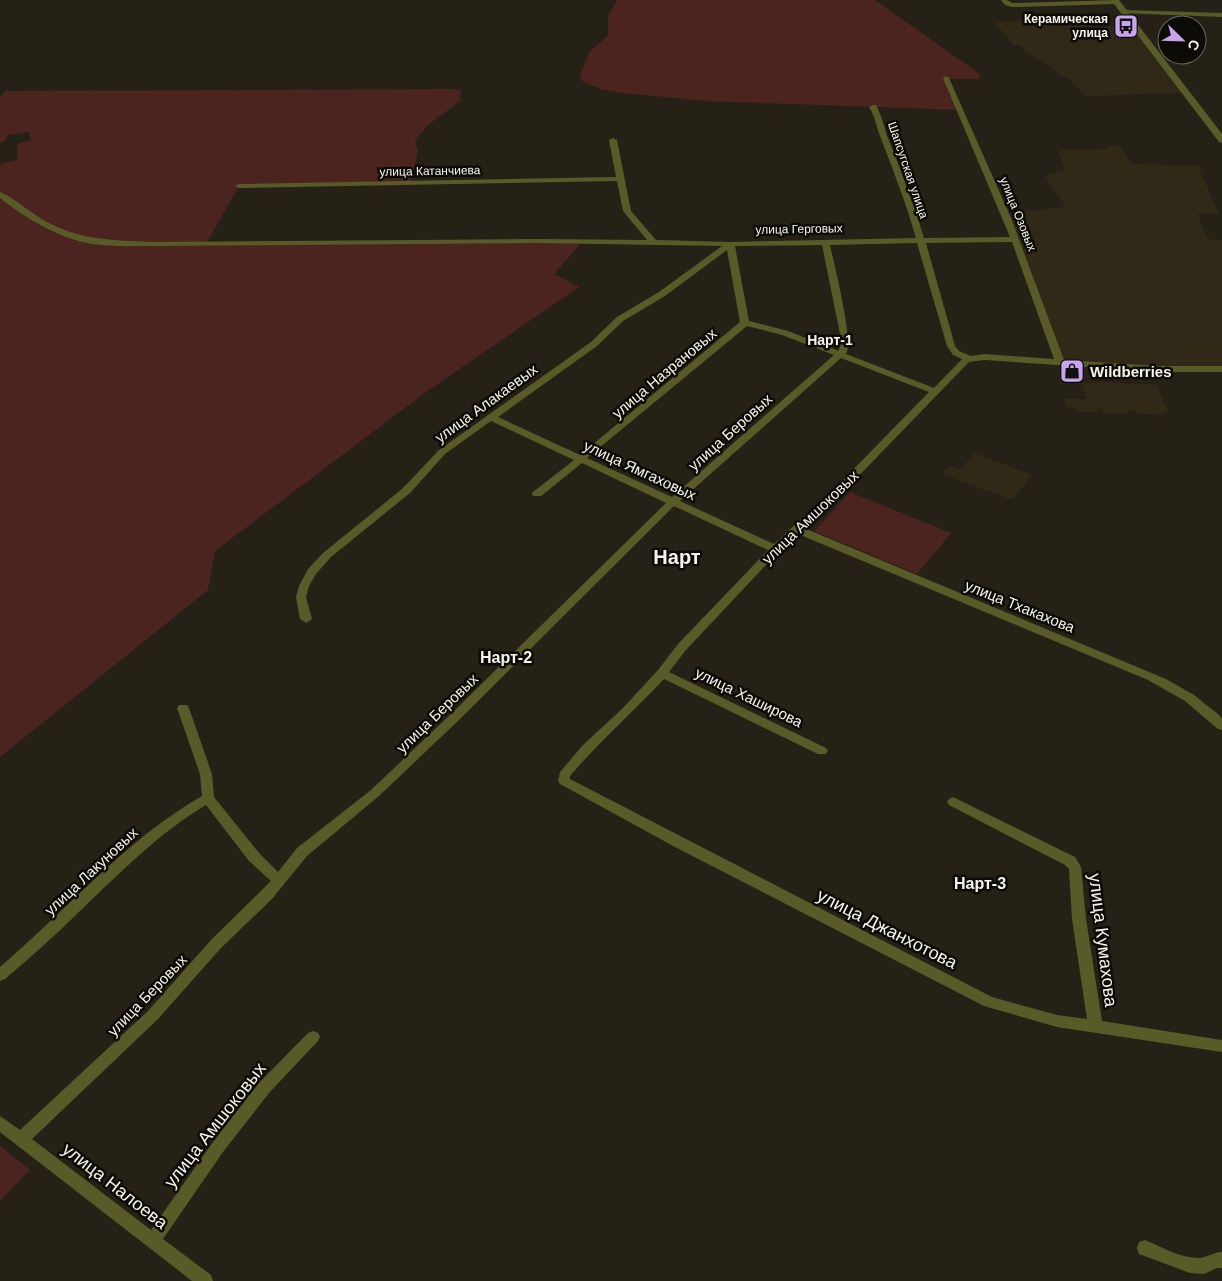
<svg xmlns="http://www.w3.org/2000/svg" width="1222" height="1281" font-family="Helvetica,sans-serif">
<rect width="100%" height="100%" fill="#262116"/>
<g fill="#312918">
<path d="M 1081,18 L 1085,22 L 1090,22 L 1094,27 L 1135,26 L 1186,93 L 1086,96 L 1067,77 L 1062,77 L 1050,66 L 1027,53 L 1020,45 L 1014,46 L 995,22 Z"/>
<path d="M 1116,144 L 1122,148 L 1132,164 L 1198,166 L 1219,214 L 1197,214 L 1208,239 L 1222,240 L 1222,369 L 1060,362 L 1007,218 L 1024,217 L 1023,211 L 1065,207 L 1045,176 L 1064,170 L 1064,167 L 1058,150 L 1104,149 Z"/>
<path d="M 1105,382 L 1157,385 L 1168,412 L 1162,412 L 1163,415 L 1138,414 L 1135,410 L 1129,410 L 1129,413 L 1105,413 L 1102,408 L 1097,408 L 1097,412 L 1077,412 L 1075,407 L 1066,407 L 1063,399 L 1087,399 L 1082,383 Z"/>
<path d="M 974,453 L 1032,475 L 1012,500 L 943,474 L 950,466 L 960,470 Z"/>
</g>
<g fill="#4c241f">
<path d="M 617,0 L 875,0 L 980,74 L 979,79 L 946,79 L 961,110 L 706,101 L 622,93 L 600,89 L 582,81 L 580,74 L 590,51 L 608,36 L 608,16 Z"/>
<path d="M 461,89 L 460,101 L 427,126 L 417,138 L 415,142 L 418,151 L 411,182 L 239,186 L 206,244 L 582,242 L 554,274 L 579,287 L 426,392 L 215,551 L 208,590 L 0,757 L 0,164 L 17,160 L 17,144 L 31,140 L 29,132 L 8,135 L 5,141 L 0,143 L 0,97 L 6,91 Z"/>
<path d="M 850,492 L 951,533 L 917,574 L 814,531 Z"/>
<path d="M 0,1146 L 30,1170 L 0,1201 Z"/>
</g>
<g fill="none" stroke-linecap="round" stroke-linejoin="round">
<g fill="#585a27" fill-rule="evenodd">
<path d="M 1001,0 L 1007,0 L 1012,3 L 1117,0 L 1120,2 L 1117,4 L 1012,7 L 1005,5 Z"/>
<path d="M 1124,10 L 1222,13 L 1222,17 L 1122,13 L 1122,11 Z"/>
<path d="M 946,76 L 949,78 L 1011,218 L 1064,360 L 1160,366 L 1222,366 L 1222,372 L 1160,372 L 985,360 L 969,362 L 846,489 L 804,528 L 1166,679 L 1194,695 L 1219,715 L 1222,719 L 1222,730 L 1218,729 L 1185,701 L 1148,680 L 798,534 L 779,551 L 686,650 L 669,672 L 826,748 L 828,751 L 826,754 L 818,754 L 664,679 C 633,712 599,742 570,776 L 570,779 L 992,997 L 1057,1015 L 1087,1019 L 1072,919 L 1069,869 L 1065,865 L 949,805 L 947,802 L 949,799 L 953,797 L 957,799 L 1075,857 L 1081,867 L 1086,919 L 1102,1021 L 1222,1040 L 1222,1052 L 1057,1027 L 984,1006 L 675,847 L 560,784 L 558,781 L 560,772 L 583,745 L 623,708 L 658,670 L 678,644 L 768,550 L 674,506 L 460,719 L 379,796 L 307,856 L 272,899 L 221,948 L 158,1019 L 32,1139 L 151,1230 L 213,1142 L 259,1083 L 308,1033 L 313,1031 L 318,1033 L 320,1037 L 318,1041 L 269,1093 L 223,1152 L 163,1239 L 211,1275 L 213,1281 L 192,1281 L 0,1132 L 0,1116 L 20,1130 L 148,1011 L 211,940 L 271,881 L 249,861 L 206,805 C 159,833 121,872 81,910 C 57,934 31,957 5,979 L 0,981 L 0,967 C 67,910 125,840 202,796 L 200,774 L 177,708 L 179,705 L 187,705 L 189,708 L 212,774 L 214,797 L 259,853 L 278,872 L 297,848 L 371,790 L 452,713 L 666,503 L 582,463 L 541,496 L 533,496 L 532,494 L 533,492 L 574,460 L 491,421 L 445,454 L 410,493 L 331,557 L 316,574 L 309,586 L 306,597 L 312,619 L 306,623 L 300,619 L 296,597 L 299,586 L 308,569 L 323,553 L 402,489 L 439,450 L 591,342 L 617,317 L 659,292 L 722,246 L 537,243 L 154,246 C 134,246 113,247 92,244 C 58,238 27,219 0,198 L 0,192 C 13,197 31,213 45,221 C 82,241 113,240 154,242 L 537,239 L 647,240 L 623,211 L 617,181 L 239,188 L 235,186 L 239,184 L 616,177 L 609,140 L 613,138 L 617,140 L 631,211 L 656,240 L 730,242 L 916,238 C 906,203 893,170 880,136 C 876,126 875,116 869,107 L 873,105 L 876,105 C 882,116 884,127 888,138 C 901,171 914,204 924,238 L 1010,237 L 943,78 ZM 1012,242 L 1054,359 L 985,354 L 971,356 L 959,351 L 955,346 L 926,243 ZM 917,243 L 947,346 L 953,355 L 962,359 L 934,388 L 846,354 C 854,342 834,263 830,245 ZM 822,245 L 840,334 L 839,351 L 788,331 L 749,321 L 735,246 ZM 727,250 L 740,322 L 580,455 L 498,417 L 597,346 L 623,321 L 665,296 ZM 747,326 L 782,335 L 834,355 L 672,497 L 587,458 ZM 841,358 L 929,392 L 838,485 L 774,544 L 680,501 Z"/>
<path d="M 1145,1240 C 1162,1247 1180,1258 1199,1258 C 1207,1258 1213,1252 1222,1252 L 1222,1268 L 1217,1268 L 1204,1274 L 1190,1273 L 1139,1254 L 1137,1248 L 1139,1242 Z"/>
</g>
<path fill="#585a27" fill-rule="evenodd" d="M 1111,0 L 1119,0 L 1222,134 L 1222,143 L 1219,142 Z"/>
</g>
<defs>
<g id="bus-square" transform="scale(1.25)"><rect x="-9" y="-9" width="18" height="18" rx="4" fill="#c8a5ee" stroke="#0d0b06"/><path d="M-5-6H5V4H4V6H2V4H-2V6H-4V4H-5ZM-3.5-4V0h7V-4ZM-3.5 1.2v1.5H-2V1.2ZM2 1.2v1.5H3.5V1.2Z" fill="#111"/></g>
<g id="shop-square" transform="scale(1.25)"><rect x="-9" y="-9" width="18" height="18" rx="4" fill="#c8a5ee" stroke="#0d0b06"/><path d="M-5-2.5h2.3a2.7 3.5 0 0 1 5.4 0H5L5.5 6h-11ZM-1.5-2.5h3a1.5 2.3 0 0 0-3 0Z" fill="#111"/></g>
</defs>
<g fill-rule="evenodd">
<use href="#bus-square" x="1126" y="26"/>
<use href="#shop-square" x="1072" y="371"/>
</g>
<g text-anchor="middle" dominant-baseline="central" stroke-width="5" stroke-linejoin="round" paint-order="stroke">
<g font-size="12" font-weight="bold" fill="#f8f4ed" stroke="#0d0b06" text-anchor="end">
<text x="1108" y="19">Керамическая<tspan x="1108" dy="14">улица</tspan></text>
</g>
<g font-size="12" fill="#f8f4ed" stroke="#0d0b06">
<text transform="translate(908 170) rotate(71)">Шапсугская улица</text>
<text transform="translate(430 171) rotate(-1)">улица Катанчиева</text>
<text transform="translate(1018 214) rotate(68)">улица Озовых</text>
<text transform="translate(799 229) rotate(-1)">улица Герговых</text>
</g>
<g font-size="14" font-weight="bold" fill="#f8f4ed" stroke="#0d0b06">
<text x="830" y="340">Нарт-1</text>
</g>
<g font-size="15" font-weight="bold" fill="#f8f4ed" stroke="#0d0b06" text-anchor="start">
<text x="1090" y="371">Wildberries</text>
</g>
<g font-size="15" fill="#f8f4ed" stroke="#0d0b06">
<text transform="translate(664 373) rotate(-40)">улица Назрановых</text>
<text transform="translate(486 403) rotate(-36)">улица Алакаевых</text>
<text transform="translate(730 432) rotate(-42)">улица Беровых</text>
<text transform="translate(640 470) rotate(25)">улица Ямгаховых</text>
<text transform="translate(810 517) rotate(-44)">улица Амшоковых</text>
<text transform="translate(1020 606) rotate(22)">улица Тхакахова</text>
<text transform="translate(749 697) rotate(26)">улица Хаширова</text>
<text transform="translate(437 713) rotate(-44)">улица Беровых</text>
<text transform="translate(91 871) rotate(-43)">улица Лакуновых</text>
<text transform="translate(147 995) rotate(-46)">улица Беровых</text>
</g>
<g font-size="16" font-weight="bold" fill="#f8f4ed" stroke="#0d0b06">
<text x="506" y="657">Нарт-2</text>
<text x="980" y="883">Нарт-3</text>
</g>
<g font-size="18" fill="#f8f4ed" stroke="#0d0b06">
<text transform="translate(887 929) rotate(27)">улица Джанхотова</text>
<text transform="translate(1103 940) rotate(83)">улица Кумахова</text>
<text transform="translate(215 1125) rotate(-52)">улица Амшоковых</text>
<text transform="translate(115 1186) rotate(38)">улица Налоева</text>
</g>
<g font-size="20" font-weight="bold" fill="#f8f4ed" stroke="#0d0b06">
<text x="677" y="557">Нарт</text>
</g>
</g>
<g transform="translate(1182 40) rotate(113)"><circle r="24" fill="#0d0b06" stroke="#6b6862"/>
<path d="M0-4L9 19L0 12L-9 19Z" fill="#c8a5ee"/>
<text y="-8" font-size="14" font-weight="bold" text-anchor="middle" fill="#f8f4ed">С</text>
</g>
</svg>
